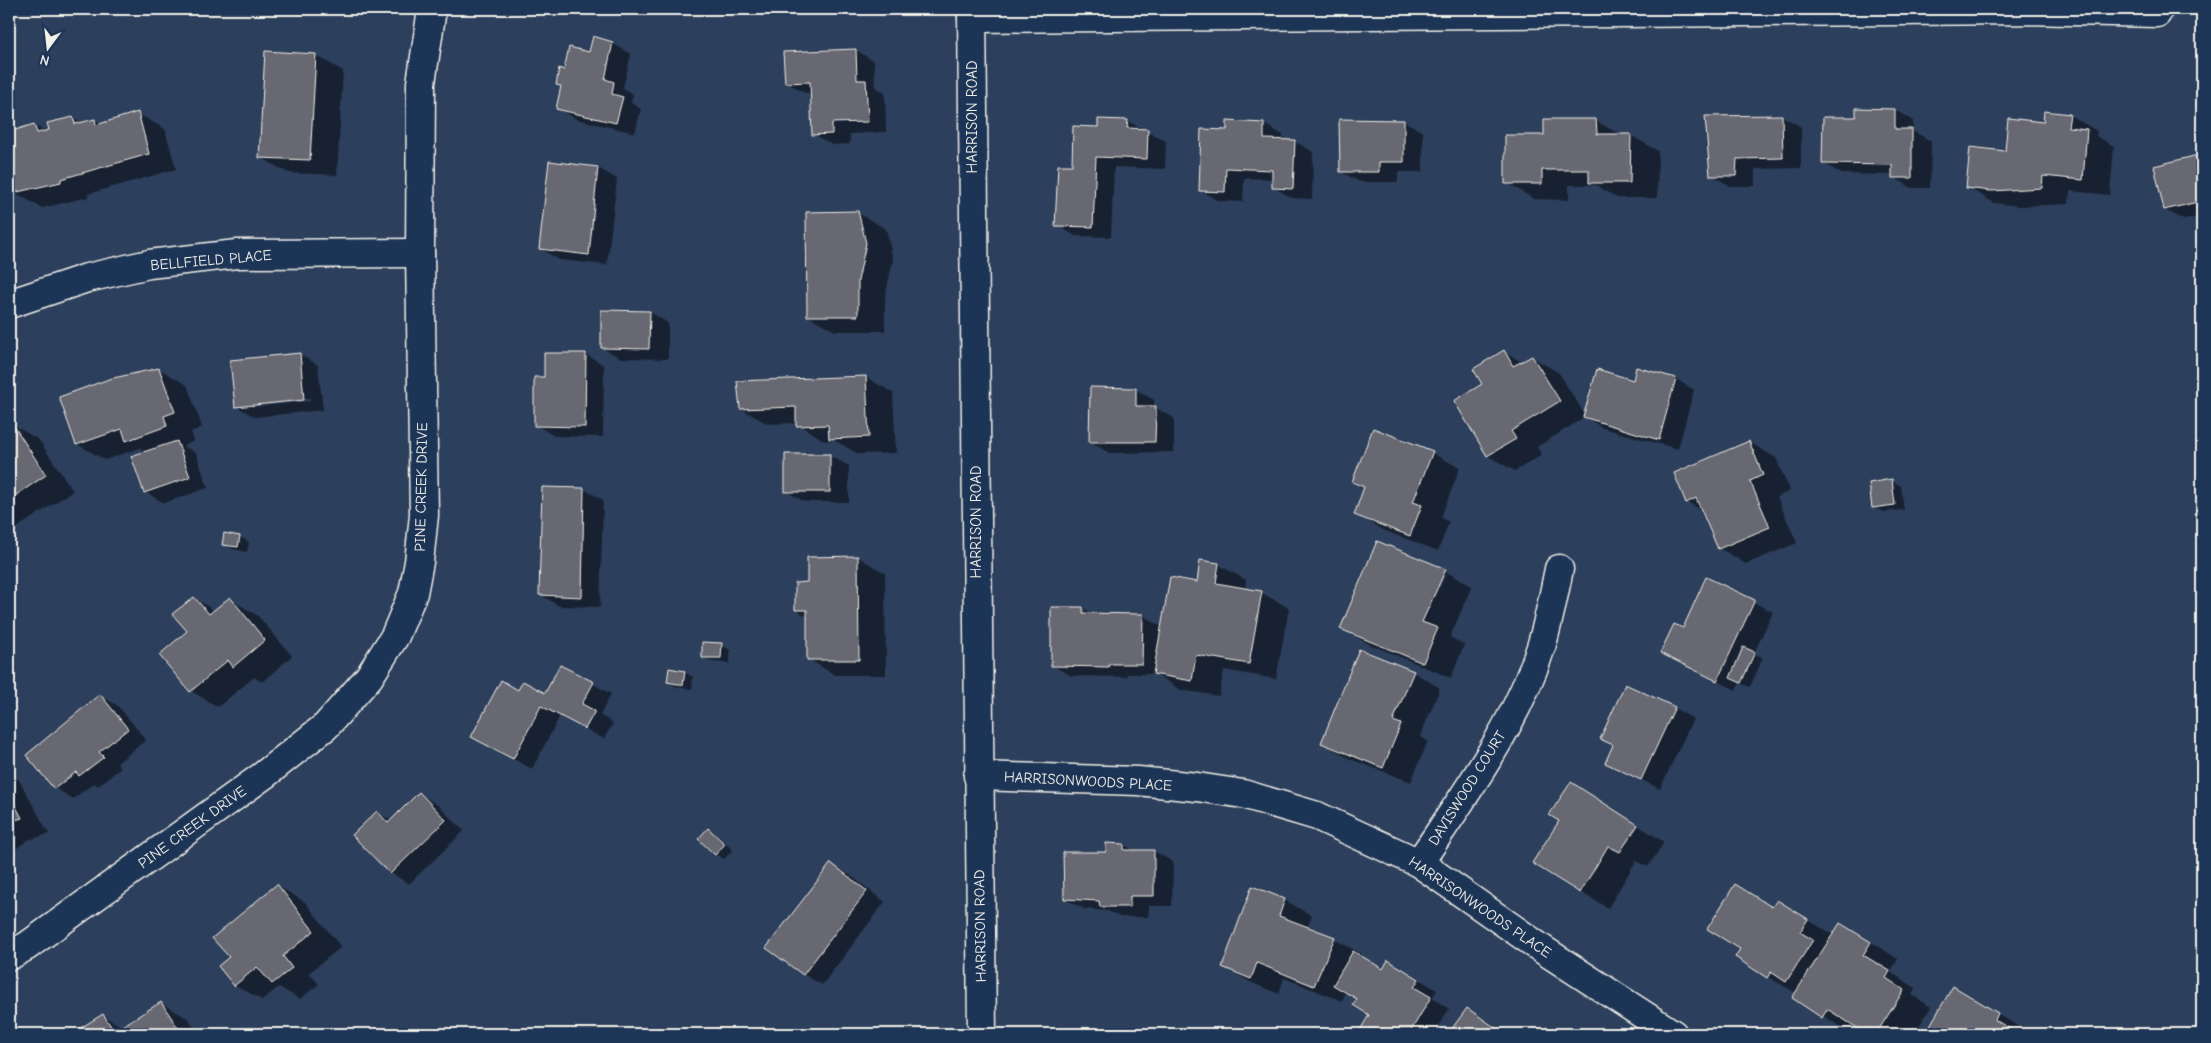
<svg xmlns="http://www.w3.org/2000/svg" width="2211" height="1043" font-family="'Comic Neue',sans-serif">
<rect width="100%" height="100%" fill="#2c3f5c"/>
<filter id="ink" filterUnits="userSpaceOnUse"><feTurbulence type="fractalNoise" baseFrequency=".02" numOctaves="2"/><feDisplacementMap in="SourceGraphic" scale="10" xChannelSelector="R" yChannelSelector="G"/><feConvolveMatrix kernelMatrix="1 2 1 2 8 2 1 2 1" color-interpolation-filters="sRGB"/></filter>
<g filter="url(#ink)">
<g fill="#0007" fill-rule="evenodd">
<path d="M 824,9 L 873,9 L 873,13 L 831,13 Z"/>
<path d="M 612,43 L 631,54 L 623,88 L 633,94 L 631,103 L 641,109 L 635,133 L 576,119 L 557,108 L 562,87 L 557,84 L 564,72 L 590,54 Z"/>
<path d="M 856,50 L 874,61 L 875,87 L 885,92 L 886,132 L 850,134 L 850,144 L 832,145 L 813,134 L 812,93 L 805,93 L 786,82 Z"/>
<path d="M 315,55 L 343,71 L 337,175 L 288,173 L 260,157 Z"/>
<path d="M 1895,110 L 1913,121 L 1913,131 L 1931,141 L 1930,188 L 1912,188 L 1893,177 L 1893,175 L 1842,174 L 1823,163 L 1858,119 Z"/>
<path d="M 138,114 L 165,129 L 176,169 L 88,194 L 88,197 L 42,208 L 14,192 L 9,173 L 9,142 L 11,142 L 9,134 L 34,125 L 46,132 L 72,118 L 82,123 L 95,120 L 102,124 Z"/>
<path d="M 2069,115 L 2097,131 L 2096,136 L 2114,146 L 2110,195 L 2070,191 L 2069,204 L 2020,206 L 1994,203 L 1967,187 L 2044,123 Z"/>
<path d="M 1782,116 L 1801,127 L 1801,168 L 1755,169 L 1755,186 L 1730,186 L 1712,175 L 1707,117 Z"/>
<path d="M 1127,121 L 1166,141 L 1165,169 L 1114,167 L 1111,237 L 1075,236 L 1057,225 L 1073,166 L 1099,128 Z"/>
<path d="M 1404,121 L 1423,132 L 1423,172 L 1398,172 L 1398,182 L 1360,182 L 1341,172 Z"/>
<path d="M 1596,121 L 1621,135 L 1630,135 L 1658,151 L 1657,198 L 1617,198 L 1596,185 L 1569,185 L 1569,200 L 1534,199 L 1507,183 L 1545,136 Z"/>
<path d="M 1229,122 L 1264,124 L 1283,135 L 1283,141 L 1294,141 L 1313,152 L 1312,199 L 1292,198 L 1273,187 L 1273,179 L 1244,178 L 1243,202 L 1219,201 L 1200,190 L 1228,132 Z"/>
<path d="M 2202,156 L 2202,216 L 2184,220 L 2165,210 L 2155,167 Z"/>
<path d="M 550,163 L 598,168 L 617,179 L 607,265 L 559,260 L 541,249 Z"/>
<path d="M 858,213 L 886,229 L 893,259 L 885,298 L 885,331 L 835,331 L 808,316 Z"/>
<path d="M 650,312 L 668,323 L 668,359 L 621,358 L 602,348 Z"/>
<path d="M 1504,352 L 1522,362 L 1532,357 L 1559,373 L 1585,415 L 1633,381 L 1637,368 L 1676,379 L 1694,390 L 1678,449 L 1603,428 L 1585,417 L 1537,447 L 1542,455 L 1515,471 L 1488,456 L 1455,402 L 1484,384 Z"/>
<path d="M 299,354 L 318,365 L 323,410 L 255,417 L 236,406 ZM 310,398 L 311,401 L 252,407 L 252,404 Z"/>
<path d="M 585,354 L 604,365 L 603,437 L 554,436 L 536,425 Z"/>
<path d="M 159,369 L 187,385 L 202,427 L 191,432 L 194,441 L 183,446 L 196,453 L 208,488 L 164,503 L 145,492 L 148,452 L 140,448 L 105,460 L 77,444 Z"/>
<path d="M 866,377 L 893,393 L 896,453 L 858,454 L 834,440 L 825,441 L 797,423 L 768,424 L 741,409 Z"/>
<path d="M 1135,389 L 1154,400 L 1154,407 L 1174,418 L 1174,452 L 1109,453 L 1091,442 Z"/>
<path d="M 12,424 L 39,440 L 73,491 L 9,533 L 9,426 Z"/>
<path d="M 1749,442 L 1776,458 L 1790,491 L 1777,497 L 1797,543 L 1746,564 L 1719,548 L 1703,511 L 1687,502 Z"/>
<path d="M 1432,453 L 1460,468 L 1441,517 L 1449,522 L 1438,551 L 1383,530 L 1356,514 L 1365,488 L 1354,481 Z"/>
<path d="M 830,456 L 849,466 L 849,502 L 805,502 L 787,492 Z"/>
<path d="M 1891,481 L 1901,486 L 1904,510 L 1883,512 L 1873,507 Z"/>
<path d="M 584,489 L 603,500 L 600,607 L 559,606 L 541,595 Z"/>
<path d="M 240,537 L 249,542 L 247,552 L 232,549 L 223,544 Z"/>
<path d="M 858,557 L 885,573 L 886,675 L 835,675 L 808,659 L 808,617 L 796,610 L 808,584 Z"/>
<path d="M 1201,562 L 1219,565 L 1246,580 L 1245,590 L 1262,593 L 1289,608 L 1276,679 L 1224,670 L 1219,696 L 1181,690 L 1155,674 L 1127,674 L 1127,677 L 1071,676 L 1052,665 L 1053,608 L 1083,608 L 1094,614 L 1142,615 L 1162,627 L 1198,583 Z"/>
<path d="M 1445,571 L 1472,586 L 1450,637 L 1464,645 L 1451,678 L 1369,644 L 1342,629 ZM 1443,572 L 1446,572 L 1440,587 L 1438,587 Z"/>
<path d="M 1707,579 L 1773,612 L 1754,653 L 1763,658 L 1750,687 L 1740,683 L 1736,690 L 1661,653 L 1683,630 Z"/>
<path d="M 194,598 L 215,611 L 230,599 L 257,615 L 292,656 L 262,682 L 254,677 L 218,707 L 191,691 L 160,655 L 189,631 Z"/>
<path d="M 721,644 L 730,650 L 730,663 L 712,662 L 703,657 Z"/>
<path d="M 684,672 L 693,677 L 692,689 L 677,687 L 668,682 Z"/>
<path d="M 1413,672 L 1440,688 L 1420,737 L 1428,741 L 1411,782 L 1350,759 L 1323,743 Z"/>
<path d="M 593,684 L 611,694 L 600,715 L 613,723 L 604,739 L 560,716 L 532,769 L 473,737 L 519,691 L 546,694 Z"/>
<path d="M 100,695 L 118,706 L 146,740 L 117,763 L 121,768 L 98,786 L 94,783 L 73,799 L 55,788 Z"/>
<path d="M 1674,708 L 1693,719 L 1660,789 L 1606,762 L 1614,746 L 1601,738 Z"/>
<path d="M 9,774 L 19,780 L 49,834 L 28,840 L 9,854 Z"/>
<path d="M 1572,783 L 1664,842 L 1648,867 L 1636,861 L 1608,908 L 1580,892 L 1560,821 Z"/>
<path d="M 419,794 L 438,805 L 464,831 L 409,884 L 391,873 L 377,812 L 392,821 Z"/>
<path d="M 708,830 L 717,835 L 733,850 L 724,859 L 715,854 Z"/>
<path d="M 1107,845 L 1124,845 L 1135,851 L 1154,851 L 1173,862 L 1172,906 L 1149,906 L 1148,917 L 1120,917 L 1108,911 L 1084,909 L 1065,899 L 1107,853 Z"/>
<path d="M 831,865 L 850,875 L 885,902 L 822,985 L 803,974 Z"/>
<path d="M 278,886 L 305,902 L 341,947 L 309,973 L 319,984 L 300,999 L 279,987 L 262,1000 L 235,985 L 230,958 Z"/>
<path d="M 1252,888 L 1285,900 L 1312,916 L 1307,928 L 1334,939 L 1362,954 L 1360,957 L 1383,970 L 1407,972 L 1437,990 L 1432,998 L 1449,1009 L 1434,1034 L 1370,1034 L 1362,1029 L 1371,1015 L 1359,998 L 1346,991 L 1342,1001 L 1284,978 L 1279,994 L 1250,982 L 1223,966 Z"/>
<path d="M 1773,908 L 1804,917 L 1833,935 L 1868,940 L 1898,959 L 1890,972 L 1916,988 L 1912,995 L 1931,1007 L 1914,1034 L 1869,1034 L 1854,1025 L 1850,1032 L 1823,1016 L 1796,993 L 1768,977 Z"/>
<path d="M 1953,988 L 2025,1030 L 2023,1034 L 1926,1034 Z"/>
<path d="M 161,1003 L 189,1019 L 198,1034 L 74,1034 L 103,1016 L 123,1027 Z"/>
<path d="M 1468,1010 L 1486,1020 L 1506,1034 L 1450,1034 Z"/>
</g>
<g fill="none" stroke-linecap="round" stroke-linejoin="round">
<path stroke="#879fae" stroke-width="10" d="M 2201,1026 L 2202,1026"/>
</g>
<g fill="#686872" stroke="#f4f1e8">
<path d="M 593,36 L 613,42 L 605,79 L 614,82 L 612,94 L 623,97 L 616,123 L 556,109 L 561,86 L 556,85 L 559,68 L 564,70 L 569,47 L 589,52 Z"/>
<path d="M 856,49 L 857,80 L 866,80 L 868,122 L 832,123 L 832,134 L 812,135 L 810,82 L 785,83 L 783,52 Z"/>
<path d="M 265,51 L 316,54 L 310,160 L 259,158 Z"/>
<path d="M 1856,108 L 1895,109 L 1895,129 L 1912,129 L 1912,178 L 1892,178 L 1892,165 L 1822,164 L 1823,117 L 1856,117 Z"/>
<path d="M 2044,111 L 2070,114 L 2068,127 L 2087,129 L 2083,180 L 2043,176 L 2042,188 L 1991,191 L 1966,188 L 1970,147 L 2005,151 L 2008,118 L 2043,122 Z"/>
<path d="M 138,112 L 149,154 L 61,179 L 61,182 L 13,193 L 9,178 L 9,132 L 34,124 L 37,133 L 49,130 L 47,123 L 73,117 L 75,124 L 95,119 L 96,125 Z"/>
<path d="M 1782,115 L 1783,158 L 1737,159 L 1736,176 L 1710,176 L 1705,116 Z"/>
<path d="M 1098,119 L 1128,120 L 1127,128 L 1148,129 L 1147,159 L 1096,157 L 1093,227 L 1055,226 L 1058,165 L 1072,165 L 1073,126 L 1098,127 Z"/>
<path d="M 1339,119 L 1404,120 L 1404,162 L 1379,162 L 1379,172 L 1340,172 Z"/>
<path d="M 1544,119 L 1596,119 L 1597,134 L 1631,134 L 1630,183 L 1589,183 L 1589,170 L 1542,170 L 1542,184 L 1505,184 L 1505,135 L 1544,135 Z"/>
<path d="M 1227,121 L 1264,123 L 1264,139 L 1295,140 L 1293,189 L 1272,188 L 1272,170 L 1226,168 L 1225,192 L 1199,191 L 1201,129 L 1227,130 Z"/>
<path d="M 2202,154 L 2202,201 L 2164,210 L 2154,166 Z"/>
<path d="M 549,161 L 598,167 L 589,255 L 539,249 Z"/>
<path d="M 858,211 L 866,243 L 858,281 L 858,316 L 807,316 L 806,212 Z"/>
<path d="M 601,310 L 650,311 L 649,349 L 601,348 Z"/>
<path d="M 1504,350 L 1513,366 L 1532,356 L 1560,401 L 1511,431 L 1516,439 L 1487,456 L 1454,401 L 1482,384 L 1473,369 Z"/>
<path d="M 300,353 L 304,400 L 235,407 L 230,360 Z"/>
<path d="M 544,353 L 586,353 L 585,427 L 534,426 L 534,377 L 544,377 Z"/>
<path d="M 1636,367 L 1676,378 L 1659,440 L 1583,417 L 1597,369 L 1633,380 Z"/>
<path d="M 159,368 L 175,412 L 164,416 L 167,426 L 126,441 L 122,429 L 76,445 L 59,397 L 109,379 Z"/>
<path d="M 866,376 L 869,437 L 829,439 L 828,425 L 796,426 L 796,407 L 740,409 L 737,381 Z"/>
<path d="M 1090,387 L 1136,388 L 1136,406 L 1156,406 L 1155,442 L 1089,442 Z"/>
<path d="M 12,423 L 46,475 L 9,500 L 9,425 Z"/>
<path d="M 1373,428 L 1433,451 L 1413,502 L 1422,505 L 1410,536 L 1354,515 L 1364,487 L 1352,482 Z"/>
<path d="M 177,441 L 190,477 L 144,493 L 131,456 Z"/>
<path d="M 1749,441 L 1763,475 L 1750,481 L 1770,527 L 1718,549 L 1696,498 L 1686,503 L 1674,473 Z"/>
<rect x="785" y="454" width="45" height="38"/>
<path d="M 1892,479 L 1895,505 L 1872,508 L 1869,483 Z"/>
<path d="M 542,487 L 584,488 L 582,597 L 539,595 Z"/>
<path d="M 224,533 L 240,536 L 238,547 L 222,545 Z"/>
<path d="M 1377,541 L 1446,569 L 1422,622 L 1438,628 L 1423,663 L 1340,629 Z"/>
<path d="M 858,556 L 859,660 L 807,660 L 807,610 L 795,610 L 795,583 L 807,582 L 807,557 Z"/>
<path d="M 1200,560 L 1219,563 L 1216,583 L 1262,591 L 1249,664 L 1196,655 L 1192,681 L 1153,674 L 1170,577 L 1197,582 Z"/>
<path d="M 1706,577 L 1755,600 L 1717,681 L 1660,653 L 1674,624 L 1683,628 Z"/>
<path d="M 194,597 L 209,614 L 230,597 L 265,640 L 233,667 L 228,660 L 190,692 L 159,655 L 187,631 L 172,614 Z"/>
<path d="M 1051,607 L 1083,607 L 1083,613 L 1143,614 L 1142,664 L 1109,664 L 1109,667 L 1051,666 Z"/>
<path d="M 702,642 L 722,643 L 721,658 L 702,658 Z"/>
<path d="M 1743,647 L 1755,652 L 1741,683 L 1730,678 Z"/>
<path d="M 1359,649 L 1414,671 L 1393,721 L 1401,724 L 1383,768 L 1321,743 Z"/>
<path d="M 560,665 L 594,682 L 582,704 L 595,711 L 585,729 L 541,706 L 513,759 L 471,737 L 501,680 L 518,690 L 523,681 L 545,693 Z"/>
<path d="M 669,668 L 685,671 L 683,685 L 667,682 Z"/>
<path d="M 1625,684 L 1675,707 L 1641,780 L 1605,763 L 1613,745 L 1600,739 Z"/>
<path d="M 100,694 L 128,729 L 99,752 L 104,757 L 79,776 L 76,772 L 54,789 L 26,755 Z"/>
<path d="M 1571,782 L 1638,825 L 1620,852 L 1608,846 L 1580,893 L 1532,863 L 1559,821 L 1549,815 Z"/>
<path d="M 419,792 L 446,820 L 390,874 L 352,835 L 377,811 L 388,823 Z"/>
<path d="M 9,794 L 22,818 L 9,822 Z"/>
<path d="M 708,828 L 725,844 L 715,855 L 698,839 Z"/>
<path d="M 1106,843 L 1124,844 L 1124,850 L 1154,850 L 1154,896 L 1130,896 L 1130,907 L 1100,907 L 1099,901 L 1064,899 L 1063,852 L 1106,852 Z"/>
<path d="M 831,863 L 867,891 L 803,975 L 766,948 Z"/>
<path d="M 277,884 L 314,931 L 283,956 L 292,968 L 272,984 L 257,967 L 234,986 L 218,966 L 229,957 L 212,938 Z"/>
<path d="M 1735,884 L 1772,907 L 1777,900 L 1808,919 L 1800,932 L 1813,940 L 1786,982 L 1771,972 L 1767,978 L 1735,957 L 1740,949 L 1707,929 Z"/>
<path d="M 1252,886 L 1285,899 L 1279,916 L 1335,937 L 1314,986 L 1257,963 L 1251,979 L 1222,967 Z"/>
<path d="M 1840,923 L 1871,942 L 1863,955 L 1890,971 L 1886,978 L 1904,990 L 1876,1034 L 1867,1034 L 1827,1009 L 1822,1018 L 1792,998 Z"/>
<path d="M 1353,951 L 1383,969 L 1388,960 L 1419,979 L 1414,987 L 1431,997 L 1409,1034 L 1399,1032 L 1398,1034 L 1367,1034 L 1360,1030 L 1369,1015 L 1353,1005 L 1357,999 L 1333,985 Z"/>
<path d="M 1953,986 L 1998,1013 L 1995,1020 L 2019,1034 L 1925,1034 Z"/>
<path d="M 161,1002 L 182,1034 L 71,1034 L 103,1014 L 114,1031 Z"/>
<path d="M 1467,1008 L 1496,1028 L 1491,1034 L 1448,1034 Z"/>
</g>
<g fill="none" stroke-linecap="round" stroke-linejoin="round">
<g stroke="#f4f1e8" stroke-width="31">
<g id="minor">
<path d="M 972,9 L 982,1034"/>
<path d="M 972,18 L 2022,10 L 2157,13"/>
<path d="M 9,304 L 87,278 L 149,264 L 237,254 L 420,253"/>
<path d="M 978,776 L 1138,781 L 1197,787 L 1243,794 L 1317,816 L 1419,863 L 1545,951 L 1673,1034"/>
<path d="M 1419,863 C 1465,794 1517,724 1542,644 C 1549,619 1554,594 1559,569"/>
<path d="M 9,956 L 27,946 L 264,775 L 326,726 L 369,677 L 395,636 L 413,593 L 419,562 L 424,515 L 420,253 L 421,83 L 432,9"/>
</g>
</g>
<use href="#minor" stroke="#1d3557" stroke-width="28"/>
</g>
</g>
<g text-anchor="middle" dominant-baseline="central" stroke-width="4.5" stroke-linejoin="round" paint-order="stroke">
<g font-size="15" fill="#f4f1e8" stroke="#1d3557">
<text transform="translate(972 117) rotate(-90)">HARRISON ROAD</text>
<text transform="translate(211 260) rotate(-5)">BELLFIELD PLACE</text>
<text transform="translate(421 487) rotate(-89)">PINE CREEK DRIVE</text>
<text transform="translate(976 522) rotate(-90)">HARRISON ROAD</text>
<text transform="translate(1088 781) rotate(3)">HARRISONWOODS PLACE</text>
<text transform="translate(1467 788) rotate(-58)">DAVISWOOD COURT</text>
<text transform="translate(192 827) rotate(-36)">PINE CREEK DRIVE</text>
<text transform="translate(1480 907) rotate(34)">HARRISONWOODS PLACE</text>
<text transform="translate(980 926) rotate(-91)">HARRISON ROAD</text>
</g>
</g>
<rect width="2211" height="1043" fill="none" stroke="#1d3557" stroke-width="30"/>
<rect x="15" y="15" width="2181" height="1013" fill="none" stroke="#f4f1e8" stroke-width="2" filter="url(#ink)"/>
<g transform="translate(48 48) rotate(195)" stroke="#1d3557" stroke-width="4" paint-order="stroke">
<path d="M0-4L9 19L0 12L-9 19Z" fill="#f4f1e8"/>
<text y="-8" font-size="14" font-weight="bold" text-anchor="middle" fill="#f4f1e8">N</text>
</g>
</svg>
